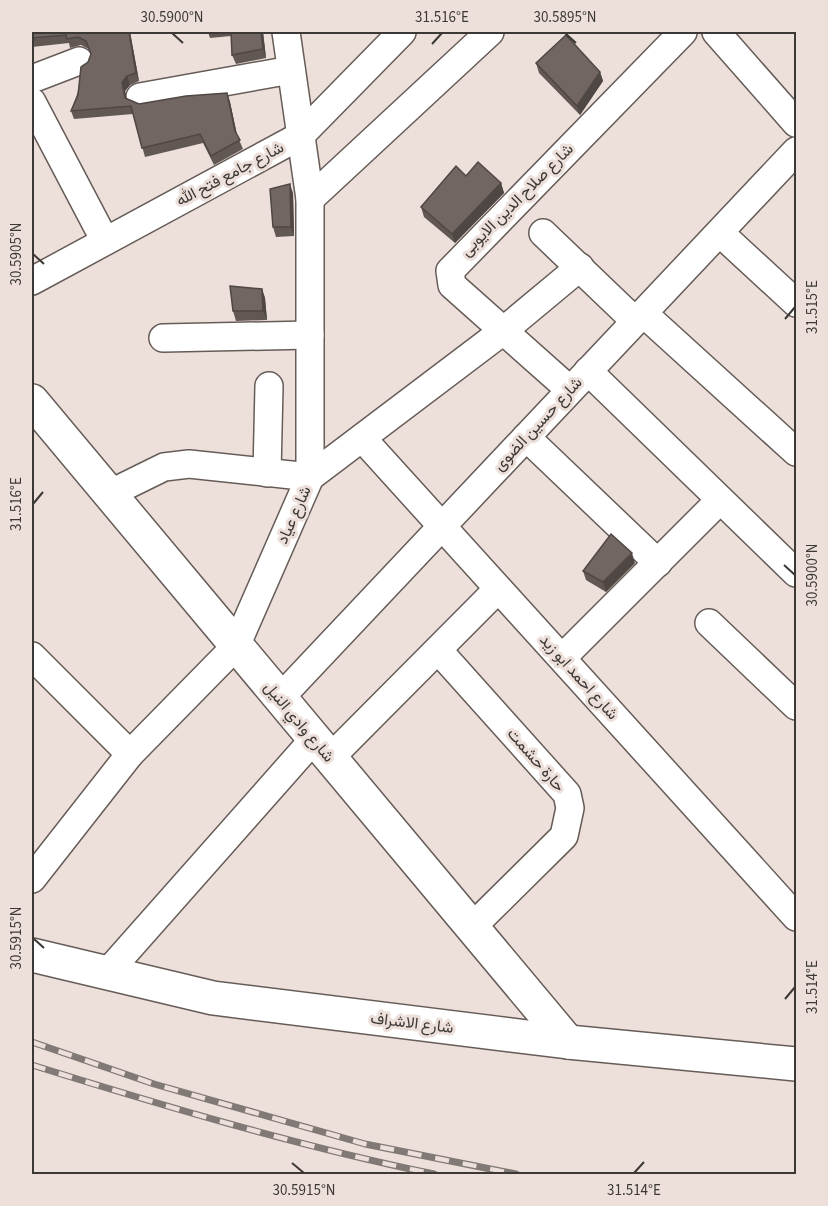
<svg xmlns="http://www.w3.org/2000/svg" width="828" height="1206" font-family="'Source Sans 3',Vazirmatn,sans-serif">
<rect width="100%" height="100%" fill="#ede0db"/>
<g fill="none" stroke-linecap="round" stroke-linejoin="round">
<g stroke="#665c57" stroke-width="30">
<g id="street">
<path d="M 716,32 L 796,123"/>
<path d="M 32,79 L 79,61"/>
<path d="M 140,97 L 291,70"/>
<path d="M 32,102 L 105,241"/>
<path d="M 310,199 L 490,32"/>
<path d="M 543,233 L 635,321"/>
<path d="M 720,233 L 796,303"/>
<path d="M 32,281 L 300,136 L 402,32"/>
<path d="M 643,313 L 796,452"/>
<path d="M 163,338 L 310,335"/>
<path d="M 588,371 L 796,573"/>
<path d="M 570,390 L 452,285 L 450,271 L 683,32"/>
<path d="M 526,437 L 658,563"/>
<path d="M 362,438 L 796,917"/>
<path d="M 267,473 L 269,386"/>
<path d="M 109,494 L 164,467 L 189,464 L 310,477 L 503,331 L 580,267"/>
<path d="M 709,623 L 796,706"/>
<path d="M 438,650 L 567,794 L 570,808 L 564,836 L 471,928"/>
<path d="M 32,656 L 130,754"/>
<path d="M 562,658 L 720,500"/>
<path d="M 280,698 L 796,151"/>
<path d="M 330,758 L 498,589"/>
<path d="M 32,879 L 130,754 L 236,646 L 310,477 L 310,199 L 286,32"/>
<path d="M 107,973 L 314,739"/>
</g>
</g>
<g stroke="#665c57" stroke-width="36">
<g id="secondary">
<path d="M 32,401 L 568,1042"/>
<path d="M 32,955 L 213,998 L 568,1042 L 796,1064"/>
</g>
</g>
<use href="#street" stroke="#fff" stroke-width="27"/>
<use href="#secondary" stroke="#fff" stroke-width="33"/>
<g stroke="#817975" stroke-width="7">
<g id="rail">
<path d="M 32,1042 L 154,1084 L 365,1144 L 516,1174"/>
<path d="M 32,1065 C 164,1106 298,1146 434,1174"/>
</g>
</g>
<use href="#rail" stroke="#ede0db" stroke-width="4.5" stroke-dasharray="14" stroke-linecap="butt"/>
</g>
<g fill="#615853">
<path d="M 32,32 L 130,32 L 139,81 L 130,85 L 125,91 L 127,99 L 139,104 L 227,93 L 230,102 L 237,135 L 243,149 L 214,165 L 203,143 L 145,157 L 133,114 L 74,119 L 71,111 L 91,55 L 89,49 L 81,45 L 70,48 L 69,43 L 32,47 Z"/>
<path d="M 208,32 L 263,32 L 266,58 L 236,64 L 232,55 L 231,36 L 210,38 Z"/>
<path d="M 536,63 L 600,72 L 603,81 L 580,115 L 539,73 Z"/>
<path d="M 466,176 L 501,183 L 504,193 L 455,243 L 424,217 L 421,207 Z"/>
<path d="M 293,193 L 294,236 L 276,237 L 273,227 Z"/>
<path d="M 262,289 L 265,298 L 267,320 L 236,321 L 233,311 Z"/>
<path d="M 635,563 L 606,592 L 586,580 L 583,571 Z"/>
</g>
<g fill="#4f4744">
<path d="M 129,32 L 130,32 L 139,81 L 136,73 Z"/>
<path d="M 261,32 L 263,32 L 266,58 L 263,49 Z"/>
<path d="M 600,72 L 603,81 L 580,115 L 577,106 Z"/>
<path d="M 127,76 L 130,85 L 125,91 L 128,107 L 125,98 L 122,83 Z"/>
<path d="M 227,93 L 230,102 L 238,140 L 235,131 Z"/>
<path d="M 501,183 L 504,193 L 455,243 L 452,234 Z"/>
<path d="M 290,184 L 293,193 L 294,236 L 291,227 Z"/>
<path d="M 262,289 L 265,298 L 267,320 L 263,311 Z"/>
<path d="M 632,553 L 635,563 L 606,592 L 603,582 Z"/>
</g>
<g fill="#716661" stroke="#4f4744" stroke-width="1.5">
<path d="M 32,32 L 129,32 L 136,73 L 127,76 L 122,83 L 125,98 L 139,104 L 186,96 L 227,93 L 235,131 L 240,140 L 211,156 L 200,134 L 142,148 L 131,106 L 71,111 L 78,95 L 81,67 L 88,62 L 91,54 L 86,41 L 78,37 L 67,39 L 66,35 L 32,38 Z"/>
<path d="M 231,32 L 261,32 L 263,49 L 232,55 Z"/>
<path d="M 566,35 L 600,72 L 577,106 L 536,63 Z"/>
<path d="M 478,162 L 501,183 L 452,234 L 421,207 L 456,166 L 466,176 Z"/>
<path d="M 290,184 L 291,227 L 273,227 L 270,189 Z"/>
<path d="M 230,286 L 262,289 L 263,311 L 233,311 Z"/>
<path d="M 611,534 L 632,553 L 603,582 L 583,571 Z"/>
</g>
<path fill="none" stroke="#3c3835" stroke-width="2" d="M 172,33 L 183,43M 565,33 L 576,43M 432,44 L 442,33M 33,254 L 44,264M 785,319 L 795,307M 33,504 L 43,492M 784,565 L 795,575M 33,938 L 44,948M 785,999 L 795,987M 292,1163 L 304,1173M 634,1173 L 644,1162"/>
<g text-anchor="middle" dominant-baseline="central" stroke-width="6" stroke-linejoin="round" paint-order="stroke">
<g font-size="16" fill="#3c3835" stroke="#ede0db">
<text transform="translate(230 174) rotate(-28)">شارع جامع فتح الله</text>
<text transform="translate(517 200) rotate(-45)">شارع صلاح الدين الايوبى</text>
<text transform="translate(538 424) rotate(-47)">شارع حسين الضوى</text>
<text transform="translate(294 515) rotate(-66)">شارع عياد</text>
<text transform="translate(579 677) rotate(48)">شارع احمد ابو زيد</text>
<text transform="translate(299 722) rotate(50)">شارع وادي النيل</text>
<text transform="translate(536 760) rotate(49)">حارة حشمت</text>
<text transform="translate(412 1023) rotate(7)">شارع الاشراف</text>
</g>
</g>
<rect width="828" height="1206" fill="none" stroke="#ede0db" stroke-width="66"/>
<rect x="33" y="33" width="762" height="1140" fill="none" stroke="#3c3835" stroke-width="2"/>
<g font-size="15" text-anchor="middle" fill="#3c3835">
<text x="172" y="22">30.5900°N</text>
<text x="442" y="22">31.516°E</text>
<text x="565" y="22">30.5895°N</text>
<text transform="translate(16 254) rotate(-90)" y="5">30.5905°N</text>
<text transform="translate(812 307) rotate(-90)" y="5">31.515°E</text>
<text transform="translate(16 504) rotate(-90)" y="5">31.516°E</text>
<text transform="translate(812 575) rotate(-90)" y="5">30.5900°N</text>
<text transform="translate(16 938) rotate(-90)" y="5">30.5915°N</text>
<text transform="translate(812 987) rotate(-90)" y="5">31.514°E</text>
<text x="304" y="1195">30.5915°N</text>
<text x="634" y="1195">31.514°E</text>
</g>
</svg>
